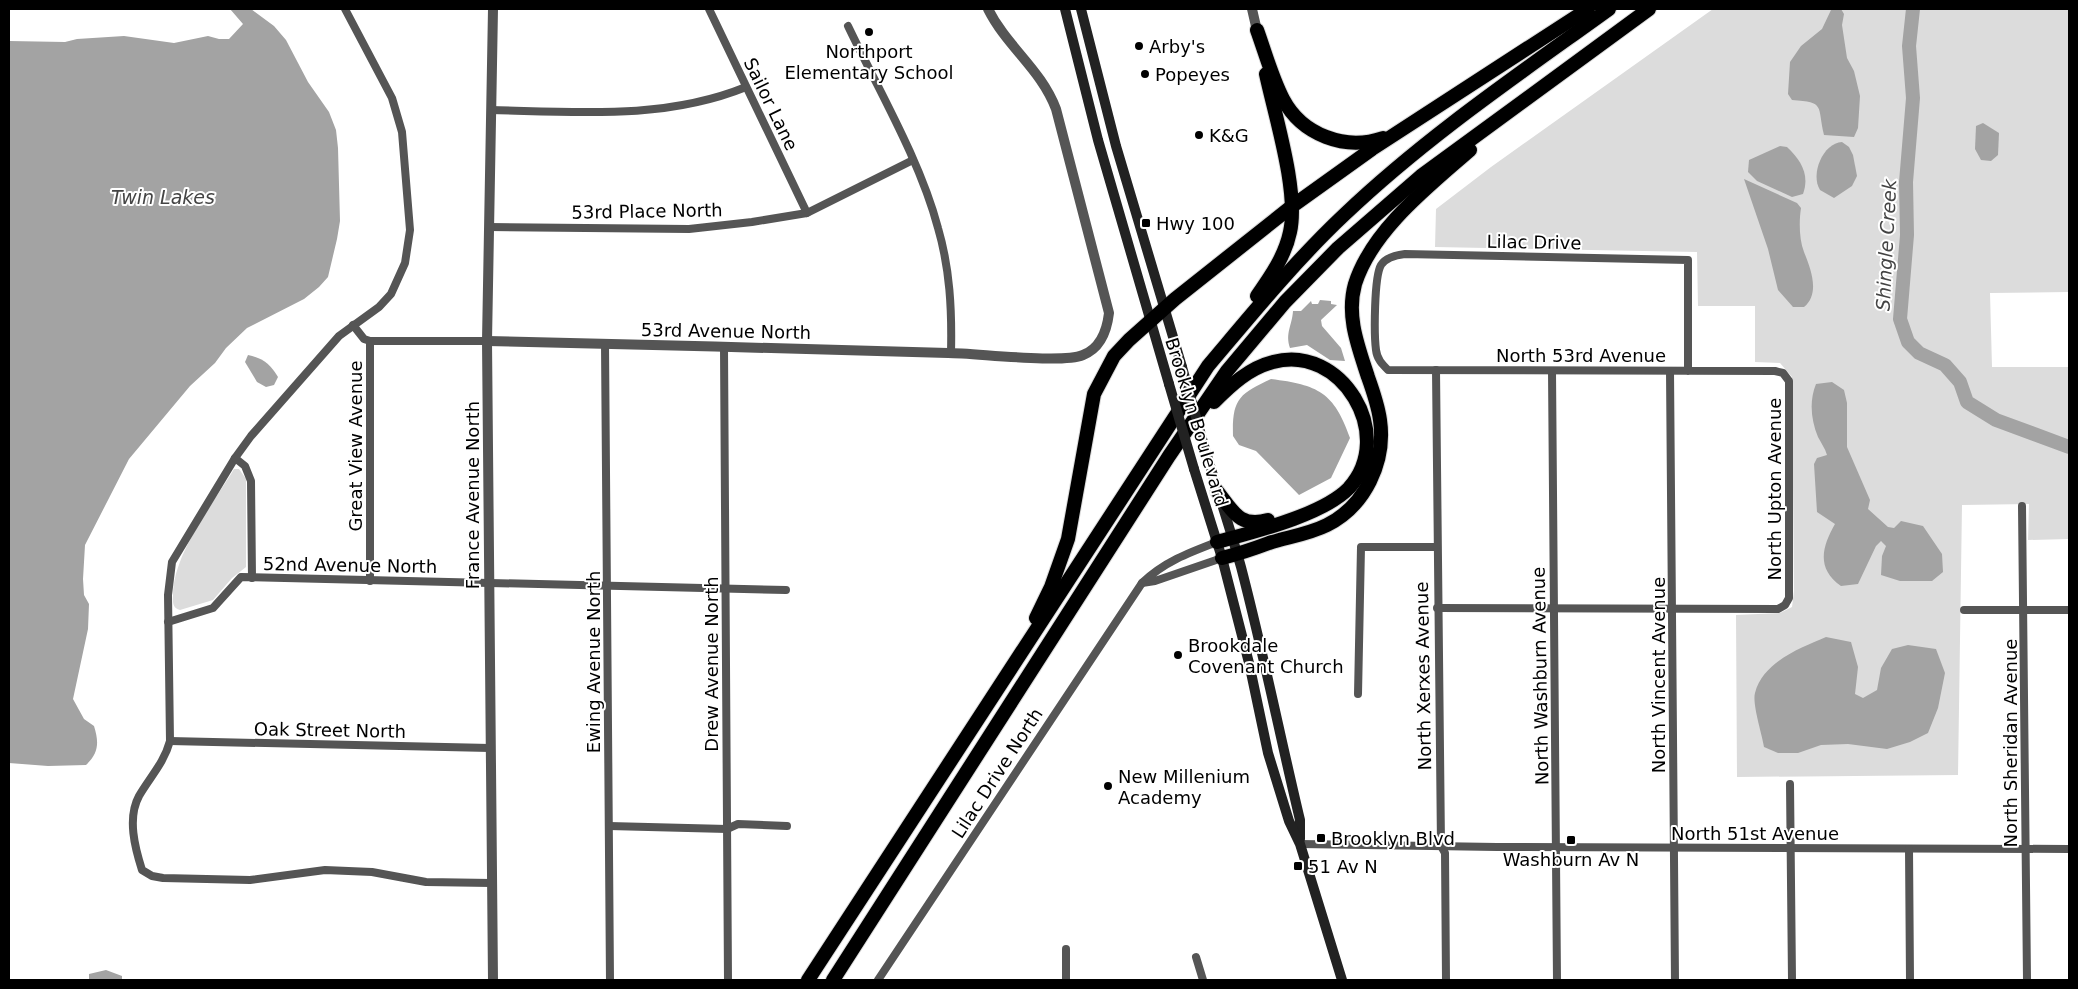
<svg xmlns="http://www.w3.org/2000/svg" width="2078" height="989" font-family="'DejaVu Sans',sans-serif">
<rect width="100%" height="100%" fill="#fff"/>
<g fill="#dcdcdc">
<path d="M 1713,9 L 2069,9 L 2069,292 L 1990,293 L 1992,367 L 2069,367 L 2069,539 L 2028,540 L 2029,504 L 1962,505 L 1958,775 L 1737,777 L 1736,615 L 1780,613 L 1792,607 L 1794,591 L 1792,377 L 1780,363 L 1755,362 L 1755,306 L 1698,306 L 1697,252 L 1435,247 L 1436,209 L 1491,167 Z"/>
<path d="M 234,469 L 239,469 L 246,479 L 246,567 L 232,578 L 213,600 L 180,610 C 172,608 173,602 173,595 C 173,554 213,504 234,469 Z"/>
</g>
<g fill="#a3a3a3">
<path d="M 230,9 L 251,9 L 274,26 L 286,40 L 308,82 L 329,112 L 336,130 L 338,148 L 340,221 L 337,239 L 328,277 L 319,287 L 304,299 L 247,328 L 226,348 L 215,363 L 190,386 L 129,459 L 85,545 L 83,579 L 84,595 L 89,604 L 88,629 L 73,699 L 84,719 L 94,726 C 99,742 99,753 86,765 L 48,766 L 9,763 L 9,41 L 65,42 L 77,39 L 124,36 L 174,43 L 208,36 L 219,39 L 229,39 L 243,24 Z"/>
<path d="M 1841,9 L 1844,14 L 1842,25 L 1847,58 L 1854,71 L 1860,96 L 1858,128 L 1854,137 L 1824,135 C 1817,106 1826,102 1792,100 L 1788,94 L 1790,62 L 1801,46 L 1822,29 L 1831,10 Z"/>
<path d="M 1983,123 L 1999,133 L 1998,155 L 1991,161 L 1981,160 L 1975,149 L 1976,126 Z"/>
<path d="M 1842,142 L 1849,147 L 1853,155 L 1857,176 L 1852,186 L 1834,198 L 1820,190 C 1810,174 1823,143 1842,142 Z"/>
<path d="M 1780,146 L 1787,147 C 1801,160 1810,175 1803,194 L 1792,197 L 1757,181 L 1748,172 L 1749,160 Z"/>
<path d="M 1744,179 L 1797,203 L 1801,208 C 1799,221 1799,239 1804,252 C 1810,267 1821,293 1804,307 L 1793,307 L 1778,290 L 1768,249 Z"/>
<path d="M 1320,300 L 1331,301 L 1331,304 L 1337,305 L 1321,320 L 1322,326 L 1341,348 L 1345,361 L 1330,360 L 1307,345 L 1290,348 C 1285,333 1292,326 1293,311 L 1301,311 L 1311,301 L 1312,304 L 1318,304 Z"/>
<path d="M 248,355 C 263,358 270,364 278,377 L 274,385 L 266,387 L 257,382 L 245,362 Z"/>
<path d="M 1271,379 C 1318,385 1334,392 1350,438 L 1331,478 L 1299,495 L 1256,451 L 1239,445 L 1233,436 C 1232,399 1239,394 1271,379 Z"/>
<path d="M 1832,382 L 1844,390 L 1847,403 L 1847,447 L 1870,500 L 1868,509 L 1888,527 L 1894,528 L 1901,521 L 1923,526 L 1942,554 L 1943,572 L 1932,581 L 1900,581 L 1881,575 L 1882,556 L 1886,546 L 1881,541 L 1876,546 L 1858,584 L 1841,586 C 1816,568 1822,547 1835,524 L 1817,512 L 1814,464 L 1817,458 L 1827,455 C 1825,448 1821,443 1818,437 C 1811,420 1809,401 1816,384 Z"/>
<path d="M 1826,637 L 1851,642 L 1858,667 L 1855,694 L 1863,698 L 1877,690 L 1881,668 L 1892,649 L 1908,645 L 1936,649 L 1945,673 L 1938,708 L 1928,733 L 1910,742 L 1887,749 L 1848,744 L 1821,745 L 1798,753 L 1778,753 L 1764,747 C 1762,734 1752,704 1755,693 C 1763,662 1800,648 1826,637 Z"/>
<path d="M 106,970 L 122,976 L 122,980 L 89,980 L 89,974 Z"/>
</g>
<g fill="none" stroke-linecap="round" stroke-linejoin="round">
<path stroke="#a3a3a3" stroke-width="14" d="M 1913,9 L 1909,46 L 1913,98 L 1906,182 L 1907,235 L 1900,319 L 1908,342 L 1919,353 L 1945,365 L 1960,382 L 1967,402 L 1996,420 L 2069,447"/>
<g stroke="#dbdbdb" stroke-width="16">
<g id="motorway">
<path d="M 1257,30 C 1265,52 1272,78 1283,99 C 1302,135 1345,151 1383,138"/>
<path d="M 1257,296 C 1271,276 1285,256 1290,232 C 1299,192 1275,116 1266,74"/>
<path d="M 1214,402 C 1231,385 1249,368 1273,362 C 1341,343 1397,435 1349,488 C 1323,515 1253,532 1217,542"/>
<path d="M 1217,491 C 1233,511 1239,528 1268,520"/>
<path d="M 1222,558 C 1238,554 1253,549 1269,543 C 1288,537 1309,534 1327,525 C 1365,506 1386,462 1380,420 C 1378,405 1373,391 1368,377 C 1358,346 1346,316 1355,284 C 1372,230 1429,186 1470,150"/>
<path d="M 1036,618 L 1051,587 L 1068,539 L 1094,394 L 1114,356 L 1129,340 L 1175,299 L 1291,207 L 1372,149 L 1588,9"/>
<path d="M 808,980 L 1208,366 C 1252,314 1295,261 1345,214 C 1426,137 1519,74 1609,9"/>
<path d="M 833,980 L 1169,456 L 1227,371 L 1285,302 L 1338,248 L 1421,176 L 1649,9"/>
</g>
</g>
<g stroke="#555" stroke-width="8">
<path d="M 345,9 L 392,98 L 402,132 L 410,230 L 405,263 L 391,294 L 379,307 L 339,336 L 251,436 L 235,458 L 172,562 L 168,595 L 170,741 C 164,763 150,777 139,796 C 127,818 135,848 142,870 L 152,876 L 163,878 L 250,880 L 325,870 L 372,872 L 426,882 L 491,883"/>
<path d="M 709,9 L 807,213"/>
<path d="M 848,26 C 878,89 920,160 938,228 C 950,269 952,310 951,353"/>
<path d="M 491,110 C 577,112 665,120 746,87"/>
<path d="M 489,227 L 689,229 L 752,222 L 807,213 L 913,160"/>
<path d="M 353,325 L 364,339 L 370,341 L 487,341"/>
<path d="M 370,341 L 370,581"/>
<path d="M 605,344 L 610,980"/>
<path d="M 724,348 L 728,980"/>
<path d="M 1436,370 L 1441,846 L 1445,853 L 1446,980"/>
<path d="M 1552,371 L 1557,980"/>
<path d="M 1670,371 L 1675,980"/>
<path d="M 235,458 L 245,466 L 251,481 L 252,578"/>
<path d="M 2022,506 L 2027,980"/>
<path d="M 1217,542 C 1188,553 1164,562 1142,583 L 1155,581 L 1222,558"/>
<path d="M 1437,608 L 1778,609 L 1785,605 L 1789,598 L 1789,381 L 1783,373 L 1775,371 L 1388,370 C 1382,364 1377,359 1376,350 C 1374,335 1374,277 1381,265 C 1386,257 1397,255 1405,254 L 1688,260 L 1688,371"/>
<path d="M 1964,610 L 2069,610"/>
<path d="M 168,622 L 213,608 L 241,577 L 786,590"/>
<path d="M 1358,694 L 1361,547 L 1436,547"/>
<path d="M 170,741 L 490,748"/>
<path d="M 1790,784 L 1792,980"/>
<path d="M 609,826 L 727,829 L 738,824 L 787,826"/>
<path d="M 1300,844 L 1497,847 L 2069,849"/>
<path d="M 1909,849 L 1910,980"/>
<path d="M 1066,949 L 1066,980"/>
<path d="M 1196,957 L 1203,980"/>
<path d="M 878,980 L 1142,583"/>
</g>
<g stroke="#555" stroke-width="10">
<path d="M 1252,9 L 1258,35"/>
<path d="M 487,341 C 641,345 794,348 948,353 C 976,353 1061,364 1083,355 C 1101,348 1107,330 1109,313 L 1056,109 C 1041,69 1007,47 988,9"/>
<path d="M 493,980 L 487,341 L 493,9"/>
</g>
<g stroke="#222" stroke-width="10">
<path d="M 1065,9 L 1098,140 L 1169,384"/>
<path d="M 1081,9 L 1116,146 L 1182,367"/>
<path d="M 1199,428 C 1212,475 1228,521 1241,567 C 1263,651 1280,736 1300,820 L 1300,839"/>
<path d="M 1194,469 L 1222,558 L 1249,663 L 1268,753 L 1289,821 L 1300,844 L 1342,980"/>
</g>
<use href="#motorway" stroke="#000" stroke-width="14"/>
<g stroke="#222" stroke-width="10">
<path d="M 1182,367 L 1199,428"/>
<path d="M 1169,384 L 1194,469"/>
</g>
</g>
<g fill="#000" stroke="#fff" stroke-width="2">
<circle cx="869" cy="32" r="5"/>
<circle cx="1139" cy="46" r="5"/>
<circle cx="1145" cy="74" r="5"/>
<circle cx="1199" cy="135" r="5"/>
<rect x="1141" y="218" width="10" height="10" rx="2.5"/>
<circle cx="1178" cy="655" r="5"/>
<circle cx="1108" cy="786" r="5"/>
<rect x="1316" y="833" width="10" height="10" rx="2.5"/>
<rect x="1566" y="835" width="10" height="10" rx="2.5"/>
<rect x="1293" y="861" width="10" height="10" rx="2.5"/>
</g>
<g text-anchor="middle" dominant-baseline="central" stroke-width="4" stroke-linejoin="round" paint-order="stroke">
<g font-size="18" fill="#000" stroke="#fff" text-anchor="start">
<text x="1149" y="46">Arby's</text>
<text x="869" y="51" text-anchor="middle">Northport<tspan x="869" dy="21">Elementary School</tspan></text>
<text x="1155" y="74">Popeyes</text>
<text x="1209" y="135">K&amp;G</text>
<text x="1156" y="223">Hwy 100</text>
<text x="1188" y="645">Brookdale<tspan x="1188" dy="21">Covenant Church</tspan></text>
<text x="1118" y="776">New Millenium<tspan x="1118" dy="21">Academy</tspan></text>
<text x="1331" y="838">Brooklyn Blvd</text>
<text x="1571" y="859" text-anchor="middle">Washburn Av N</text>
<text x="1308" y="866">51 Av N</text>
</g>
<g font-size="18" fill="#000" stroke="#fff">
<text transform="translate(771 104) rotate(64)">Sailor Lane</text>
<text transform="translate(647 211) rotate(-1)">53rd Place North</text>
<text transform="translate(1534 242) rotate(1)">Lilac Drive</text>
<text transform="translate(726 331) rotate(1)">53rd Avenue North</text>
<text x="1581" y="355">North 53rd Avenue</text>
<text transform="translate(1197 422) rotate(73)">Brooklyn Boulevard</text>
<text transform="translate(355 446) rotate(-90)">Great View Avenue</text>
<text transform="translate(1774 489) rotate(-90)">North Upton Avenue</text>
<text transform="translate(472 495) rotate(-90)">France Avenue North</text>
<text transform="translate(350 565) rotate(1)">52nd Avenue North</text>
<text transform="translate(593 662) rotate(-90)">Ewing Avenue North</text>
<text transform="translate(711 664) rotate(-90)">Drew Avenue North</text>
<text transform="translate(1658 675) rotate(-90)">North Vincent Avenue</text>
<text transform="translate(1423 676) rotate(-91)">North Xerxes Avenue</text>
<text transform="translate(1540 676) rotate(-91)">North Washburn Avenue</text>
<text transform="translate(330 730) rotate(1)">Oak Street North</text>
<text transform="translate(2010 743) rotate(-90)">North Sheridan Avenue</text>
<text transform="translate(997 773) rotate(-57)">Lilac Drive North</text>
<text x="1755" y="833">North 51st Avenue</text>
</g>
<g font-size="19" font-style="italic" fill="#444" stroke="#fff">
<text x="163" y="197">Twin Lakes</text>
<text transform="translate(1886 245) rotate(-87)">Shingle Creek</text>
</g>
</g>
<rect width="2078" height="989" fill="none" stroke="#000000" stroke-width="20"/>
</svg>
